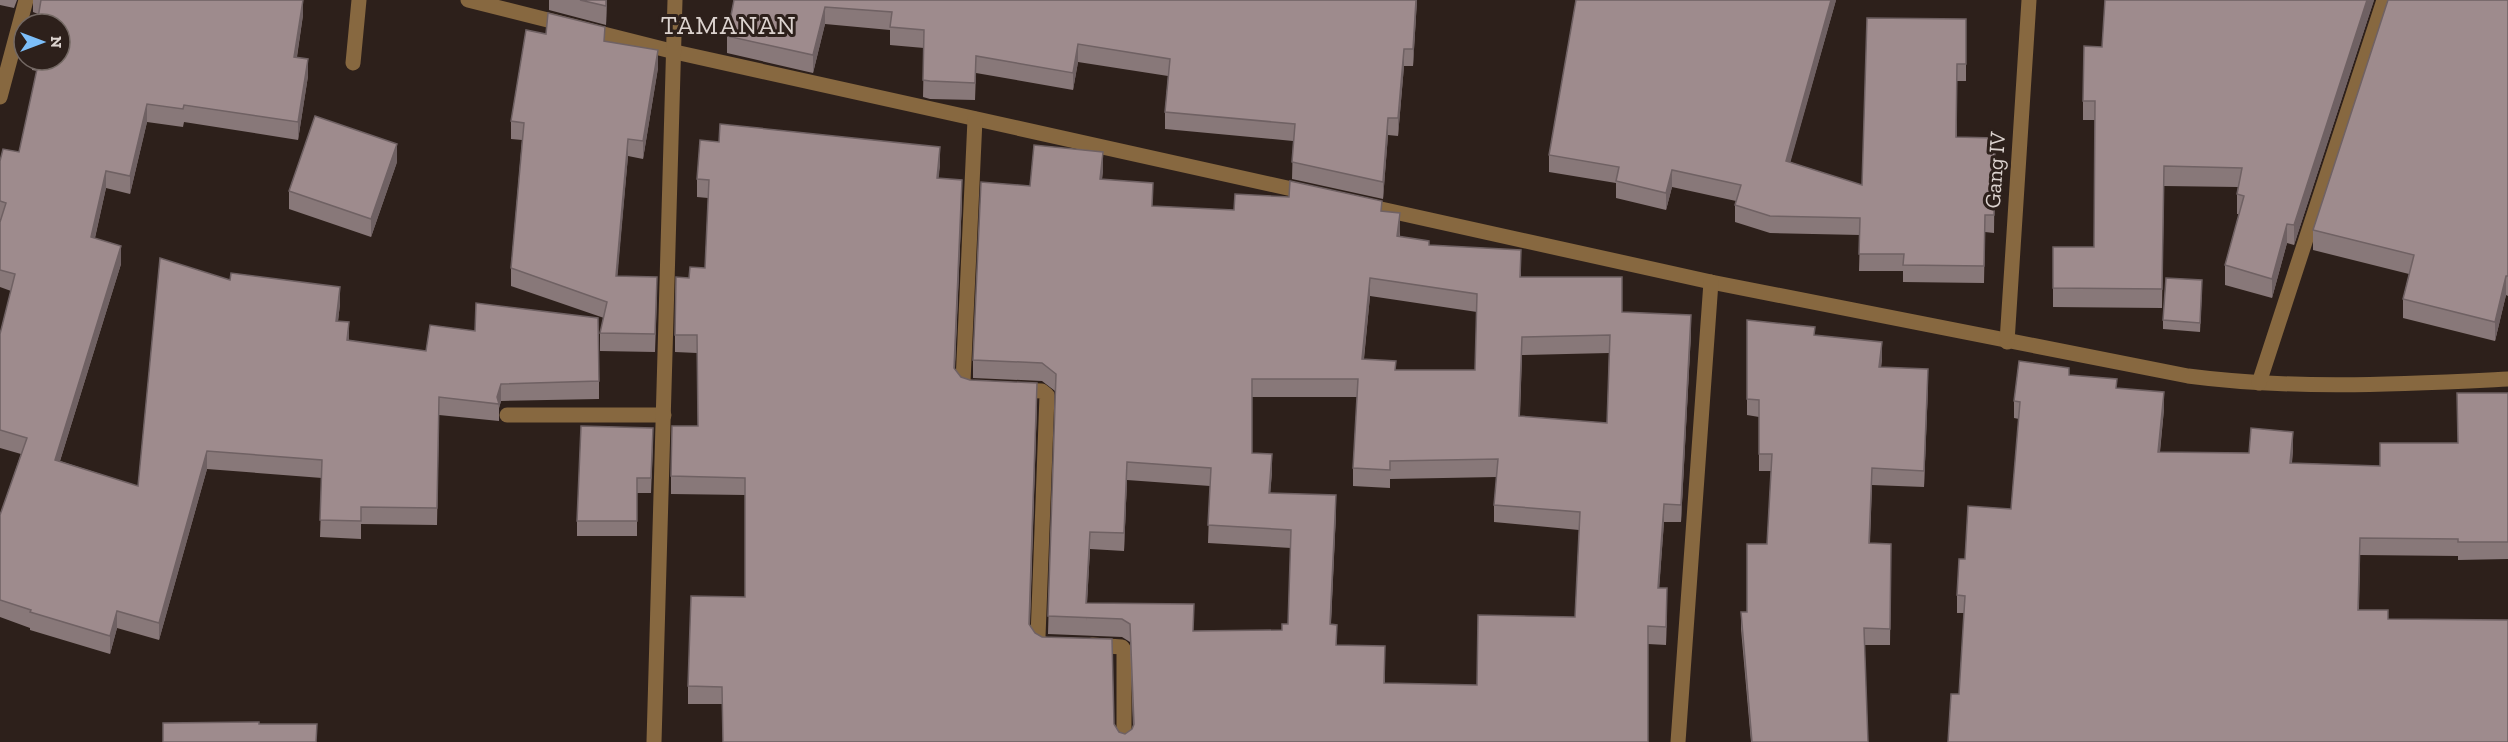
<svg xmlns="http://www.w3.org/2000/svg" width="2508" height="742" font-family="'Zilla Slab',serif">
<rect width="100%" height="100%" fill="#2d201b"/>
<g fill="none" stroke-linecap="round" stroke-linejoin="round">
<g stroke="#876840" stroke-width="15">
<path d="M 468,0 L 675,52 L 1310,193"/>
<path d="M 353,63 L 359,0"/>
<path d="M 0,97 L 26,0"/>
<path d="M 1363,205 L 1711,282 L 2188,376 C 2294,390 2402,384 2508,379"/>
<path d="M 2007,342 L 2029,0"/>
<path d="M 2259,383 L 2384,0"/>
<path d="M 975,388 L 965,386 L 963,382 L 975,119"/>
<path d="M 1017,390 L 1042,391 L 1047,395 L 1038,637 L 1040,643 L 1050,645"/>
<path d="M 507,415 L 664,415"/>
<path d="M 1092,645 L 1122,647 L 1124,650 L 1124,742"/>
<path d="M 654,742 L 675,0"/>
<path d="M 1678,742 L 1711,282"/>
</g>
</g>
<g fill="#887879" fill-rule="evenodd">
<path d="M 0,0 L 17,0 L 14,8 L 0,5 Z"/>
<path d="M 33,0 L 303,0 L 303,15 L 297,57 L 308,76 L 298,140 L 184,122 L 183,127 L 147,122 L 130,194 L 106,188 L 95,238 L 121,264 L 60,461 L 138,486 L 230,280 L 340,304 L 338,321 L 349,340 L 599,381 L 599,399 L 501,401 L 499,408 L 499,421 L 439,415 L 437,525 L 361,524 L 361,539 L 320,537 L 322,478 L 207,469 L 159,640 L 117,628 L 110,654 L 30,630 L 30,628 L 0,617 L 0,515 L 21,454 L 0,448 L 0,334 L 11,291 L 0,287 L 0,222 L 1,219 L 0,219 L 0,161 L 19,152 L 37,71 L 32,70 L 32,60 L 60,60 L 38,14 L 33,12 Z"/>
<path d="M 549,0 L 607,0 L 606,25 L 549,10 Z"/>
<path d="M 734,0 L 1417,0 L 1413,66 L 1404,66 L 1398,136 L 1388,135 L 1383,199 L 1292,179 L 1293,141 L 1165,129 L 1165,112 L 1168,76 L 1078,62 L 1073,90 L 976,73 L 975,100 L 930,99 L 923,97 L 924,48 L 890,45 L 890,30 L 825,24 L 813,73 L 727,53 L 727,36 Z"/>
<path d="M 1836,0 L 1790,162 L 1862,185 L 1966,19 L 1966,81 L 1957,81 L 1957,137 L 1995,138 L 1994,233 L 1985,232 L 1984,283 L 1903,282 L 1903,271 L 1859,271 L 1860,235 L 1770,233 L 1735,222 L 1735,205 L 1736,201 L 1672,187 L 1666,210 L 1616,198 L 1616,183 L 1549,172 L 1549,155 Z"/>
<path d="M 2374,0 L 2294,245 L 2287,243 L 2272,298 L 2225,285 L 2225,265 L 2239,214 L 2237,214 L 2237,194 L 2238,187 L 2164,186 L 2162,308 L 2053,307 L 2053,247 L 2094,247 L 2095,120 L 2083,120 L 2083,101 L 2102,47 Z"/>
<path d="M 2508,0 L 2508,296 L 2506,295 L 2495,341 L 2403,318 L 2403,299 L 2409,274 L 2313,250 L 2313,230 Z"/>
<path d="M 605,42 L 658,68 L 643,159 L 628,156 L 617,276 L 657,295 L 655,352 L 600,351 L 600,333 L 604,318 L 511,286 L 511,268 L 522,140 L 511,139 L 511,121 Z"/>
<path d="M 397,162 L 371,237 L 289,209 L 289,191 Z"/>
<path d="M 940,165 L 938,178 L 962,198 L 955,369 L 961,377 L 1037,401 L 1030,625 L 1035,633 L 1114,724 L 1119,732 L 1125,734 L 1132,729 L 1133,726 L 1130,642 L 1122,637 L 1048,634 L 1055,391 L 1042,381 L 973,378 L 973,360 L 1030,186 L 1103,170 L 1102,179 L 1153,206 L 1234,210 L 1382,211 L 1400,231 L 1400,236 L 1429,245 L 1521,268 L 1521,277 L 1622,312 L 1691,333 L 1681,522 L 1664,522 L 1659,588 L 1667,606 L 1666,645 L 1648,644 L 1648,742 L 723,742 L 722,704 L 688,704 L 688,686 L 745,597 L 745,495 L 671,494 L 671,476 L 698,426 L 697,353 L 675,352 L 675,335 L 689,278 L 705,268 L 708,198 L 697,197 L 697,179 ZM 1370,296 L 1477,312 L 1475,370 L 1396,370 L 1364,359 ZM 1609,353 L 1607,423 L 1520,416 L 1522,355 ZM 1252,397 L 1357,397 L 1353,468 L 1353,486 L 1390,488 L 1390,479 L 1497,477 L 1494,505 L 1494,522 L 1579,530 L 1575,617 L 1477,685 L 1385,683 L 1385,664 L 1337,645 L 1331,624 L 1336,513 L 1270,493 L 1272,472 L 1252,453 ZM 1127,480 L 1210,486 L 1208,543 L 1291,548 L 1288,624 L 1282,630 L 1194,631 L 1087,603 L 1090,549 L 1124,551 Z"/>
<path d="M 2202,290 L 2200,332 L 2163,329 L 2163,320 Z"/>
<path d="M 1747,320 L 1815,335 L 1882,359 L 1881,367 L 1928,386 L 1924,487 L 1872,485 L 1870,543 L 1891,560 L 1890,645 L 1864,645 L 1868,742 L 1751,742 L 1741,629 L 1741,612 L 1747,612 L 1767,544 L 1771,471 L 1759,471 L 1759,417 L 1747,415 Z"/>
<path d="M 2069,375 L 2117,388 L 2164,409 L 2160,452 L 2249,453 L 2293,449 L 2292,463 L 2380,466 L 2458,443 L 2508,393 L 2508,559 L 2458,560 L 2458,556 L 2360,555 L 2359,610 L 1959,694 L 1964,613 L 1957,613 L 1957,595 L 1965,559 L 2011,509 L 2019,419 L 2014,418 L 2014,401 Z"/>
<path d="M 653,443 L 651,493 L 637,493 L 637,536 L 577,536 L 577,521 Z"/>
</g>
<g fill="#6f6163">
<path d="M 303,0 L 303,15 L 294,75 L 294,57 Z"/>
<path d="M 606,0 L 607,0 L 606,25 Z"/>
<path d="M 1416,0 L 1417,0 L 1413,66 L 1413,49 Z"/>
<path d="M 1831,0 L 1836,0 L 1786,178 L 1786,161 Z"/>
<path d="M 2367,0 L 2374,0 L 2294,245 L 2294,225 Z"/>
<path d="M 825,7 L 825,24 L 813,73 L 813,55 Z"/>
<path d="M 1078,44 L 1078,62 L 1073,90 L 1073,73 Z"/>
<path d="M 1404,49 L 1404,66 L 1398,136 L 1398,118 Z"/>
<path d="M 658,50 L 658,68 L 643,159 L 643,141 Z"/>
<path d="M 308,59 L 308,76 L 298,140 L 298,122 Z"/>
<path d="M 147,104 L 147,122 L 130,194 L 130,176 Z"/>
<path d="M 1388,118 L 1388,135 L 1383,199 L 1383,182 Z"/>
<path d="M 628,139 L 628,156 L 616,294 L 616,276 Z"/>
<path d="M 397,144 L 397,162 L 371,237 L 371,219 Z"/>
<path d="M 940,147 L 940,165 L 937,196 L 937,178 Z"/>
<path d="M 1103,152 L 1103,170 L 1100,197 L 1100,179 Z"/>
<path d="M 1672,170 L 1672,187 L 1666,210 L 1666,193 Z"/>
<path d="M 106,171 L 106,188 L 91,255 L 91,237 Z"/>
<path d="M 962,180 L 962,198 L 954,386 L 954,368 Z"/>
<path d="M 1400,213 L 1400,231 L 1397,254 L 1397,236 Z"/>
<path d="M 2287,224 L 2287,243 L 2272,298 L 2272,279 Z"/>
<path d="M 121,246 L 121,264 L 55,477 L 55,460 Z"/>
<path d="M 2506,276 L 2506,295 L 2495,341 L 2495,322 Z"/>
<path d="M 1370,278 L 1370,296 L 1362,377 L 1362,359 Z"/>
<path d="M 340,287 L 340,304 L 336,338 L 336,321 Z"/>
<path d="M 1691,315 L 1691,333 L 1681,522 L 1681,505 Z"/>
<path d="M 349,322 L 349,340 L 347,340 Z"/>
<path d="M 1882,342 L 1882,359 L 1879,384 L 1879,367 Z"/>
<path d="M 1928,369 L 1928,386 L 1924,487 L 1924,471 Z"/>
<path d="M 1037,383 L 1037,401 L 1029,642 L 1029,624 Z"/>
<path d="M 501,384 L 501,401 L 499,408 L 497,397 Z"/>
<path d="M 2164,392 L 2164,409 L 2158,469 L 2158,452 Z"/>
<path d="M 2293,432 L 2293,449 L 2290,480 L 2290,463 Z"/>
<path d="M 207,451 L 207,469 L 159,640 L 159,623 Z"/>
<path d="M 1272,454 L 1272,472 L 1269,511 L 1269,493 Z"/>
<path d="M 1127,462 L 1127,480 L 1124,551 L 1124,533 Z"/>
<path d="M 1336,495 L 1336,513 L 1330,642 L 1330,624 Z"/>
<path d="M 1664,504 L 1664,522 L 1658,606 L 1658,588 Z"/>
<path d="M 1090,532 L 1090,549 L 1086,621 L 1086,603 Z"/>
<path d="M 1667,588 L 1667,606 L 1666,645 L 1666,627 Z"/>
<path d="M 117,611 L 117,628 L 110,654 L 110,636 Z"/>
</g>
<g fill="#9e8b8d" stroke="#6f6163" stroke-width="1.5" fill-rule="evenodd">
<path d="M 41,0 L 303,0 L 294,57 L 308,59 L 298,122 L 184,105 L 183,109 L 147,104 L 130,176 L 106,171 L 91,237 L 121,246 L 55,460 L 138,486 L 160,258 L 230,280 L 231,273 L 340,287 L 336,321 L 349,322 L 347,340 L 426,351 L 430,325 L 475,331 L 476,303 L 598,318 L 599,381 L 501,384 L 497,397 L 499,404 L 439,397 L 437,508 L 361,507 L 361,521 L 320,520 L 322,460 L 207,451 L 159,623 L 117,611 L 110,636 L 30,612 L 31,610 L 0,600 L 0,515 L 27,438 L 0,430 L 0,334 L 15,274 L 0,270 L 0,222 L 6,203 L 0,201 L 0,161 L 3,149 L 19,152 L 39,60 L 60,60 L 60,24 L 37,24 Z"/>
<path d="M 580,0 L 606,0 L 606,6 Z"/>
<path d="M 734,0 L 1416,0 L 1413,49 L 1404,49 L 1398,118 L 1388,118 L 1383,182 L 1292,162 L 1295,124 L 1165,112 L 1170,59 L 1078,44 L 1073,73 L 976,56 L 975,83 L 930,81 L 923,80 L 924,30 L 890,27 L 892,12 L 825,7 L 813,55 L 727,36 Z"/>
<path d="M 1576,0 L 1831,0 L 1786,161 L 1862,185 L 1867,18 L 1966,19 L 1966,64 L 1957,64 L 1956,137 L 1995,138 L 1994,215 L 1985,215 L 1984,266 L 1903,265 L 1904,254 L 1859,254 L 1860,218 L 1770,216 L 1735,205 L 1741,185 L 1672,170 L 1666,193 L 1616,181 L 1619,167 L 1549,155 Z"/>
<path d="M 2105,0 L 2367,0 L 2294,225 L 2287,224 L 2272,279 L 2225,265 L 2244,196 L 2237,194 L 2242,168 L 2164,166 L 2162,289 L 2053,288 L 2053,247 L 2094,247 L 2095,101 L 2083,101 L 2084,46 L 2102,47 Z"/>
<path d="M 2388,0 L 2508,0 L 2508,276 L 2506,276 L 2495,322 L 2403,299 L 2414,255 L 2313,230 Z"/>
<path d="M 548,13 L 605,27 L 604,41 L 658,50 L 643,141 L 628,139 L 616,276 L 657,277 L 655,334 L 600,333 L 607,302 L 511,268 L 524,123 L 511,121 L 526,30 L 546,34 Z"/>
<path d="M 315,116 L 397,144 L 371,219 L 289,191 Z"/>
<path d="M 720,124 L 940,147 L 937,178 L 962,180 L 954,368 L 961,377 L 970,380 L 1037,383 L 1029,624 L 1035,633 L 1042,637 L 1112,639 L 1114,724 L 1119,732 L 1125,734 L 1132,729 L 1134,724 L 1130,624 L 1122,619 L 1048,616 L 1056,374 L 1042,363 L 973,360 L 981,182 L 1030,186 L 1034,145 L 1103,152 L 1100,179 L 1153,183 L 1152,206 L 1234,210 L 1235,194 L 1289,197 L 1290,181 L 1382,201 L 1381,211 L 1400,213 L 1397,236 L 1429,241 L 1429,245 L 1521,250 L 1520,277 L 1622,277 L 1622,312 L 1691,315 L 1681,505 L 1664,504 L 1658,588 L 1667,588 L 1666,627 L 1648,626 L 1648,742 L 723,742 L 722,687 L 688,686 L 691,596 L 745,597 L 745,478 L 671,476 L 672,426 L 698,426 L 697,335 L 675,335 L 676,277 L 689,278 L 690,267 L 705,268 L 709,180 L 697,179 L 700,140 L 719,142 ZM 1370,278 L 1477,294 L 1475,370 L 1395,370 L 1396,361 L 1362,359 ZM 1610,335 L 1607,423 L 1519,416 L 1522,337 ZM 1252,379 L 1358,379 L 1353,468 L 1390,470 L 1390,461 L 1498,459 L 1494,505 L 1580,512 L 1575,617 L 1478,615 L 1477,685 L 1384,683 L 1385,646 L 1336,645 L 1337,625 L 1330,624 L 1336,495 L 1269,493 L 1272,454 L 1252,453 ZM 1127,462 L 1211,468 L 1208,525 L 1291,530 L 1288,624 L 1282,624 L 1282,630 L 1193,631 L 1194,604 L 1086,603 L 1090,532 L 1124,533 Z"/>
<path d="M 2166,278 L 2202,280 L 2200,323 L 2163,320 Z"/>
<path d="M 1747,320 L 1815,327 L 1814,335 L 1882,342 L 1879,367 L 1928,369 L 1924,471 L 1872,468 L 1869,543 L 1891,544 L 1890,629 L 1864,628 L 1868,742 L 1752,742 L 1741,612 L 1747,612 L 1747,544 L 1767,544 L 1772,454 L 1759,454 L 1759,400 L 1747,399 Z"/>
<path d="M 2019,361 L 2069,368 L 2069,375 L 2117,379 L 2116,388 L 2164,392 L 2158,452 L 2249,453 L 2251,428 L 2293,432 L 2290,463 L 2380,466 L 2380,443 L 2458,443 L 2457,393 L 2508,393 L 2508,542 L 2458,542 L 2458,539 L 2360,538 L 2358,610 L 2388,610 L 2388,619 L 2508,620 L 2508,742 L 1948,742 L 1951,694 L 1959,694 L 1965,596 L 1957,595 L 1959,559 L 1965,559 L 1968,506 L 2011,509 L 2020,402 L 2014,401 Z"/>
<path d="M 581,426 L 653,428 L 651,478 L 637,478 L 637,521 L 577,521 Z"/>
<path d="M 259,722 L 259,724 L 317,724 L 316,742 L 163,742 L 163,723 Z"/>
</g>
<g text-anchor="middle" dominant-baseline="central" stroke-width="6" stroke-linejoin="round" paint-order="stroke">
<g font-size="22" fill="#dcd3cf" stroke="#2d201b">
<text transform="translate(1995 170) rotate(-86)">Gang IV</text>
</g>
<g font-size="26" letter-spacing="1.5" fill="#dcd3cf" stroke="#2d201b">
<text x="729" y="25">TAMANAN</text>
</g>
</g>
<g transform="translate(42 42) rotate(90)"><circle r="28" fill="#2d201b" stroke="#736863" stroke-width="1.5"/>
<path d="M0-4.5L10 22L0 15L-10 22Z" fill="#7cbef9"/>
<text y="-9" font-size="16" font-weight="bold" text-anchor="middle" fill="#dcd3cf">N</text>
</g>
</svg>
